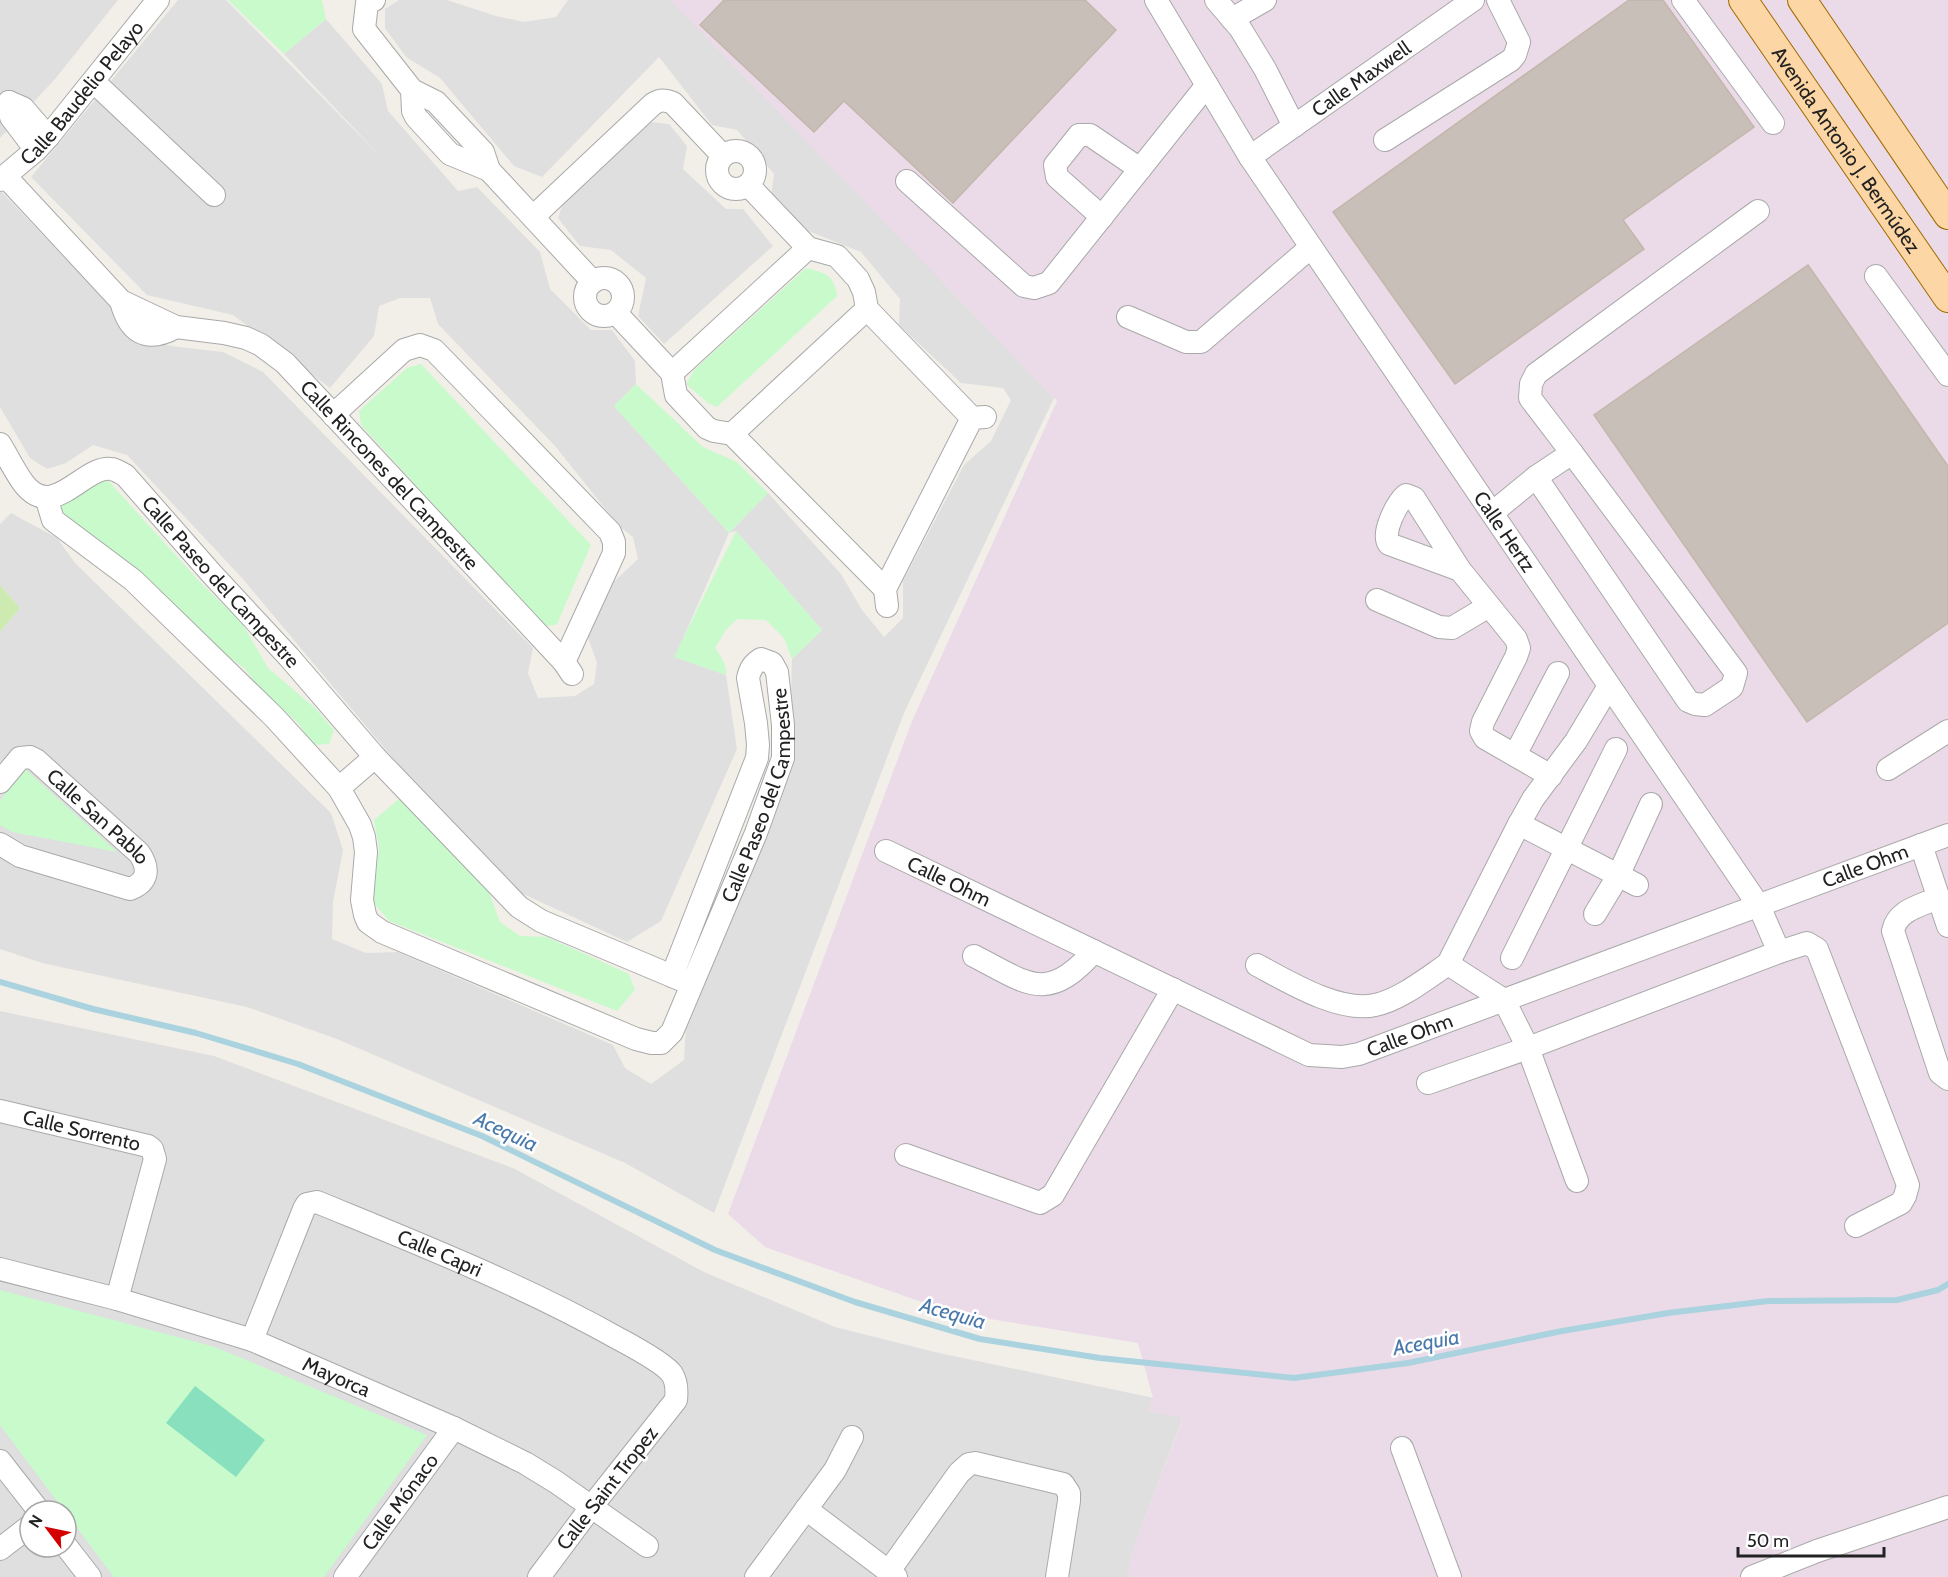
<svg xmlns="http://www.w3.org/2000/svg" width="1948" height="1577" font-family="Cabin,sans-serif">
<rect width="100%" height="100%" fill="#f2efe9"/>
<g fill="#e0dfdf" fill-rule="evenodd">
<path d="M 0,0 L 118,0 L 55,79 L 0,138 Z"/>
<path d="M 178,0 L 226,0 L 382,158 L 284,54 L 326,19 L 382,84 L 388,111 L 458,191 L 477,187 L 540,252 L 550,289 L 591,330 L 612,330 L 635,361 L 636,384 L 614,406 L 729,533 L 768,493 L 841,574 L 862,610 L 884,637 L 903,618 L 903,581 L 964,465 L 991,441 L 1011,400 L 1003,388 L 961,383 L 899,325 L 900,299 L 861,252 L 808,231 L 771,196 L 774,174 L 737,130 L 712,125 L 659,57 L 542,177 L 514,166 L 440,78 L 406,57 L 385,28 L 385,9 L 399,0 L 447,0 L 496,16 L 524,22 L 556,17 L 568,0 L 676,0 L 1054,398 L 904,713 L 714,1213 L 625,1163 L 337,1039 L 247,1007 L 42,963 L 0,949 L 0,632 L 20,608 L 0,585 L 0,524 L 11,513 L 57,538 L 75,563 L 331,813 L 343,850 L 333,902 L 332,939 L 366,953 L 398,952 L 613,1045 L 625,1068 L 651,1084 L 684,1060 L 686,1024 L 790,735 L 792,659 L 822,630 L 736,531 L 729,533 L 675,657 L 726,675 L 737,749 L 661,921 L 627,942 L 519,892 L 417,787 L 242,578 L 127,455 L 93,445 L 66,463 L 47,469 L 30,458 L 0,407 L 0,190 L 140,337 L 171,346 L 223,352 L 263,372 L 533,648 L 528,673 L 538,698 L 575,696 L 594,684 L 597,663 L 587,635 L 604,591 L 638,559 L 633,537 L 620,527 L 555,446 L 438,324 L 430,298 L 400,298 L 379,306 L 374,336 L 330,388 L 233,315 L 147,295 L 31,177 Z"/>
<path d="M 651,122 L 669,124 L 687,146 L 683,169 L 726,209 L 743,209 L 773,246 L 664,344 L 638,316 L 646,278 L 611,250 L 580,246 L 558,218 L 564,201 Z"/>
<path d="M 0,1011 L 214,1056 L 513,1168 L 704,1272 L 835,1327 L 939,1353 L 1154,1398 L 1148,1411 L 1183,1417 L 1133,1550 L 1128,1577 L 0,1577 ZM 30,1511 L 66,1511 L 66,1547 L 30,1547 Z"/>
</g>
<path fill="#ebdbe8" d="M 670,0 L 1948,0 L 1948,1577 L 1128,1577 L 1133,1550 L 1183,1418 L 1148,1411 L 1153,1398 L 1138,1343 L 953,1313 L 765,1247 L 728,1214 L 912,721 L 1057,401 Z"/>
<path fill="#cdebb0" d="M 0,585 L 20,608 L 0,632 Z"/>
<g fill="#c8facc">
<path d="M 228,0 L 322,0 L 326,19 L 284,54 Z"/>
<path d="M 806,268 C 826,273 834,275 837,296 L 717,407 L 708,403 L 686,384 L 695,369 Z"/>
<path d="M 421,364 L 591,545 L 557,624 L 545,627 L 361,425 L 359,411 L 407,368 Z"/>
<path d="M 636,384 L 703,447 L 737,462 L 768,493 L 729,533 L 614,406 Z"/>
<path d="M 104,476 L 200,582 L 242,623 L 268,668 L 315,708 L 334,730 L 329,744 L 312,745 L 299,724 L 261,690 L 245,669 L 199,634 L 58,514 L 65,501 Z"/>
<path d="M 736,531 L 822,630 L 792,659 L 784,638 L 766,620 L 737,619 L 726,630 L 715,648 C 721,656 727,665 726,675 L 674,657 Z"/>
<path d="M 24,768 L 117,852 L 12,832 L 0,825 L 0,801 Z"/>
<path d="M 399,799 L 487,887 L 500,922 L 520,936 L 547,937 L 629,974 L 635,990 L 617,1011 L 389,921 L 373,902 L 379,848 L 374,820 Z"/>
<path d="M 0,1290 L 215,1347 L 427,1435 L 324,1577 L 114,1577 L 0,1425 Z"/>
</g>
<path fill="#88e0be" d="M 195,1386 L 265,1440 L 236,1477 L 166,1423 Z"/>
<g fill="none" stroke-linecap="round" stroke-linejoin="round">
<path stroke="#aad3df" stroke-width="6" d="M 0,982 L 93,1009 L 196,1033 L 298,1064 L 482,1136 L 715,1250 L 855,1302 L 980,1339 L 1100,1358 L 1294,1378 L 1408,1363 L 1562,1331 L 1668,1313 L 1768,1301 L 1897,1300 L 1938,1290 L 1948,1284"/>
</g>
<g fill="#c7bfb8" stroke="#c4b6ab" stroke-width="1.5">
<path d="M 724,0 L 1085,0 L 1116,30 L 953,203 L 844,101 L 814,132 L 700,25 Z"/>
<path d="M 1629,0 L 1663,0 L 1754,127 L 1623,220 L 1644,249 L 1455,384 L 1333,212 Z"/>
<path d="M 1808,265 L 1948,466 L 1948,623 L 1807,722 L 1594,415 Z"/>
</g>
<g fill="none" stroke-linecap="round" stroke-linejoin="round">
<g stroke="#a9a9a9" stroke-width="24">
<g id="minor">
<path d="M 374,0 L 367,3 L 364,29 L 412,90 L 436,102 L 483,152 L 489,170 L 593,282"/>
<path id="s1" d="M 1156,0 L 1250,157 L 1759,906 L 1779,952 L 1528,1048 L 1577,1181"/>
<path d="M 1216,0 L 1240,28 L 1265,69 L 1294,126"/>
<path d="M 1683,0 L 1773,123"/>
<path d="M 1232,19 L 1265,0"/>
<path d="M 94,82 L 214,195"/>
<path d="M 412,90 L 413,111 L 416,117 L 450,154 L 489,170"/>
<path d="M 9,102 L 11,117 L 36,150"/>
<path d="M 9,102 L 23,108 L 48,137"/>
<path d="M 1385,140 L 1511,60 L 1515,55 L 1519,42 L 1498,0"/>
<circle cx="736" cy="170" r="19"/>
<path id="s2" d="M 1250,157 L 1473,0"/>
<path id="s3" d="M 5,176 L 121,301 L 176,327 L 224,333 L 246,338 L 261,345 L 285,363 L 564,662 L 572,674"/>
<path id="s4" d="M 0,180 L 36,150 L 48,137 L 158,0"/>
<path d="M 907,181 L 1024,286 L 1034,288 L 1049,283 L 1207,85"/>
<path d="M 748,185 L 808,248 L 837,256 L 858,279 L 864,292 L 867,309 L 972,418"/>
<path d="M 533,217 L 653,104 C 661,99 665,100 673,103 L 723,156"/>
<path d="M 1102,217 L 1057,177 L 1055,165 L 1079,135 L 1090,135 L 1140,169"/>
<path d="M 1876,276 L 1948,375"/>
<circle cx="604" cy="297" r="19"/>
<path d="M 121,301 C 129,332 146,344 176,327"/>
<path d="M 616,313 L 672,373 L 676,395 L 707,428 L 714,431 L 732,434 L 885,589"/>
<path d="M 1128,317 L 1186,342 L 1201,342 L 1311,247"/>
<path d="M 672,373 L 808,248"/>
<path d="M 333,415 L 404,350 L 420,345 L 434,350 L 610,532 L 614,542 L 614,553 L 564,662"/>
<path d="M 732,434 L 867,309"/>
<path id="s5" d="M 0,444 C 8,457 15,472 24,484 C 54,522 84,464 112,469 C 116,470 121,473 125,475 L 211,573 L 289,657 L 375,757 L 519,907 L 541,921 L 684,981"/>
<path d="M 1536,477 L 1688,701 L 1695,704 L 1705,705 L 1732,687 L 1736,673 L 1572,453"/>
<path id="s6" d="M 46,497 L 53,520 L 133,580 L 274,717 L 339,788 L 360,825 L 364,837 L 366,852 L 362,900 L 365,915 L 368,922 L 382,932 L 636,1039 L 652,1043 L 661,1043 L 672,1032 L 756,833 L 783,758 L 783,725 L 777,672 L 772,663 L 761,659 C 753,664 750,669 748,678 L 756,723 L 758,745 L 757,758 L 672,976"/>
<path d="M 1492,513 L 1536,477 L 1572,453 L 1530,398 L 1531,384 L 1536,374 L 1758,211"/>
<path d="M 1460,570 L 1389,544 C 1381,533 1397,503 1406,495 L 1414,498 L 1460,570 L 1516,639 L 1519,648 L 1516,657 L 1483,722 L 1481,731 L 1485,738 L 1551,776"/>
<path d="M 1377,600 L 1439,627 L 1452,628 L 1489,606"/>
<path d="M 887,606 L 885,589 L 972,418 L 985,417"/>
<path d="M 1515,755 L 1558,673"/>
<path d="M 1888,769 L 1948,731"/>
<path id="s7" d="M 0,782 L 20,758 L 30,757 L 36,760 L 139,853 C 150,869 148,882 130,889 L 20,856 L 0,844"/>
<path d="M 339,788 L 375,757"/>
<path d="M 1519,824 L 1637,885"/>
<path d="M 1921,845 L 1948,926"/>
<path id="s8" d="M 886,851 L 1309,1055 L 1342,1057 L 1359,1054 L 1948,835"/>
<path d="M 1938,898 C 1920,906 1897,910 1893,931 L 1940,1073 L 1948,1079"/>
<path d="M 1595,914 L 1618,876 L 1651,804"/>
<path d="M 1779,952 L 1807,943 L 1817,949 L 1908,1185 L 1905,1196 L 1901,1203 L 1856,1226"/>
<path d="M 974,956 C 1027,983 1047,1005 1094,951"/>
<path d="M 1512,958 L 1616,749"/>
<path d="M 1448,964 L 1519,824 L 1533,799 L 1576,741 L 1609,686"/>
<path d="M 1257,965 C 1287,981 1339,1013 1375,1005 C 1400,1000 1427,978 1448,964 L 1504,1000 L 1528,1048 L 1428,1083"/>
<path id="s9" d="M 0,1111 L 148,1146 L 152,1149 L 155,1159 L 117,1299"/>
<path d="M 906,1155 L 1040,1203 L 1053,1195 L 1173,989"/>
<path id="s10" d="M 0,1269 L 117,1299 L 252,1340 L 454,1428 L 525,1463 L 556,1482 L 647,1546"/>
<path id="s11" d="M 252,1340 L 304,1209 L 307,1204 L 317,1202 C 419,1244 523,1285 619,1339 C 632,1346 664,1363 672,1374 C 677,1382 677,1391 676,1400 L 592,1506 L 539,1577"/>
<path d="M 1402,1448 L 1450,1577"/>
<path d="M 0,1461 L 39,1511"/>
<path d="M 806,1509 L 896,1577"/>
<path d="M 66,1546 L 90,1577"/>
<path d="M 0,1549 L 30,1526"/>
<path d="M 889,1571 L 959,1473 L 969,1464 L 975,1463 L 1063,1484 L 1069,1493 L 1069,1501 L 1057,1577"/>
<path id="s12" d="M 345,1577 L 454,1428"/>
<path d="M 756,1577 L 835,1470 L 852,1437"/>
<path d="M 1752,1577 L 1817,1551 L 1948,1507"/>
</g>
</g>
<g stroke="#a06b00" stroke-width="30">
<g id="major">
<path id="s13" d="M 1743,0 L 1948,298"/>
<path d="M 1802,0 L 1948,215"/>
</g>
</g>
<use href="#minor" stroke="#fff" stroke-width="22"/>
<use href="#major" stroke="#fcd6a4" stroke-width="28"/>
</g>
<g text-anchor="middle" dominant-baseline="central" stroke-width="5" stroke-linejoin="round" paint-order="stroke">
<g font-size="20" fill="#222" stroke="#fff">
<text stroke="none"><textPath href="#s2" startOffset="136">Calle Maxwell</textPath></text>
<text stroke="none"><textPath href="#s4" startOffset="120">Calle Baudelio Pelayo</textPath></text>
<text stroke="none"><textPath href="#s13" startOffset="182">Avenida Antonio J. Bermúdez</textPath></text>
<text stroke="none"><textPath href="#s3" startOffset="502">Calle Rincones del Campestre</textPath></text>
<text stroke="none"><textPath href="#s1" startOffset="636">Calle Hertz</textPath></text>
<text stroke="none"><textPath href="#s5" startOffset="304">Calle Paseo del Campestre</textPath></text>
<text stroke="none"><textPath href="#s6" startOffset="1146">Calle Paseo del Campestre</textPath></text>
<text stroke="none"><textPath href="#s7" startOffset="132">Calle San Pablo</textPath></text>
<text stroke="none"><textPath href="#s8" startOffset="1060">Calle Ohm</textPath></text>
<text stroke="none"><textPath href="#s8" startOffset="70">Calle Ohm</textPath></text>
<text stroke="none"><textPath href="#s8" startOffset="574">Calle Ohm</textPath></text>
<text stroke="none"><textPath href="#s9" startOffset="84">Calle Sorrento</textPath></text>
<text stroke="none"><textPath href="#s11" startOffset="290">Calle Capri</textPath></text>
<text stroke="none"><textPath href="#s10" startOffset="354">Mayorca</textPath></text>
<text transform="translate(607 1488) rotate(-52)">Calle Saint Tropez</text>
<text stroke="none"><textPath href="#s12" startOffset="93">Calle Mónaco</textPath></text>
</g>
<g font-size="21" font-style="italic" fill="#4a7aab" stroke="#fff">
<text transform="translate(506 1131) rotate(25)">Acequia</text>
<text transform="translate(953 1313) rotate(16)">Acequia</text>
<text transform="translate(1426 1342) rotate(-10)">Acequia</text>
</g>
</g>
<g transform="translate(48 1529) rotate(302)"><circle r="28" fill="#ffffff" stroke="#a7a7a7" stroke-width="1.5"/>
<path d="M0-4.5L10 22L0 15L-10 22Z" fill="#d40000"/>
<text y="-9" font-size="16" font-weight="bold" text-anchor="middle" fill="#222222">N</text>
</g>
<path d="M1738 1547v9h146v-9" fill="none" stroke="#222222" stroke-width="3"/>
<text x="1747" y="1547" font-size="18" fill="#222222" stroke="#ffffff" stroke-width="4.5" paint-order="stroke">50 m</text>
</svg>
